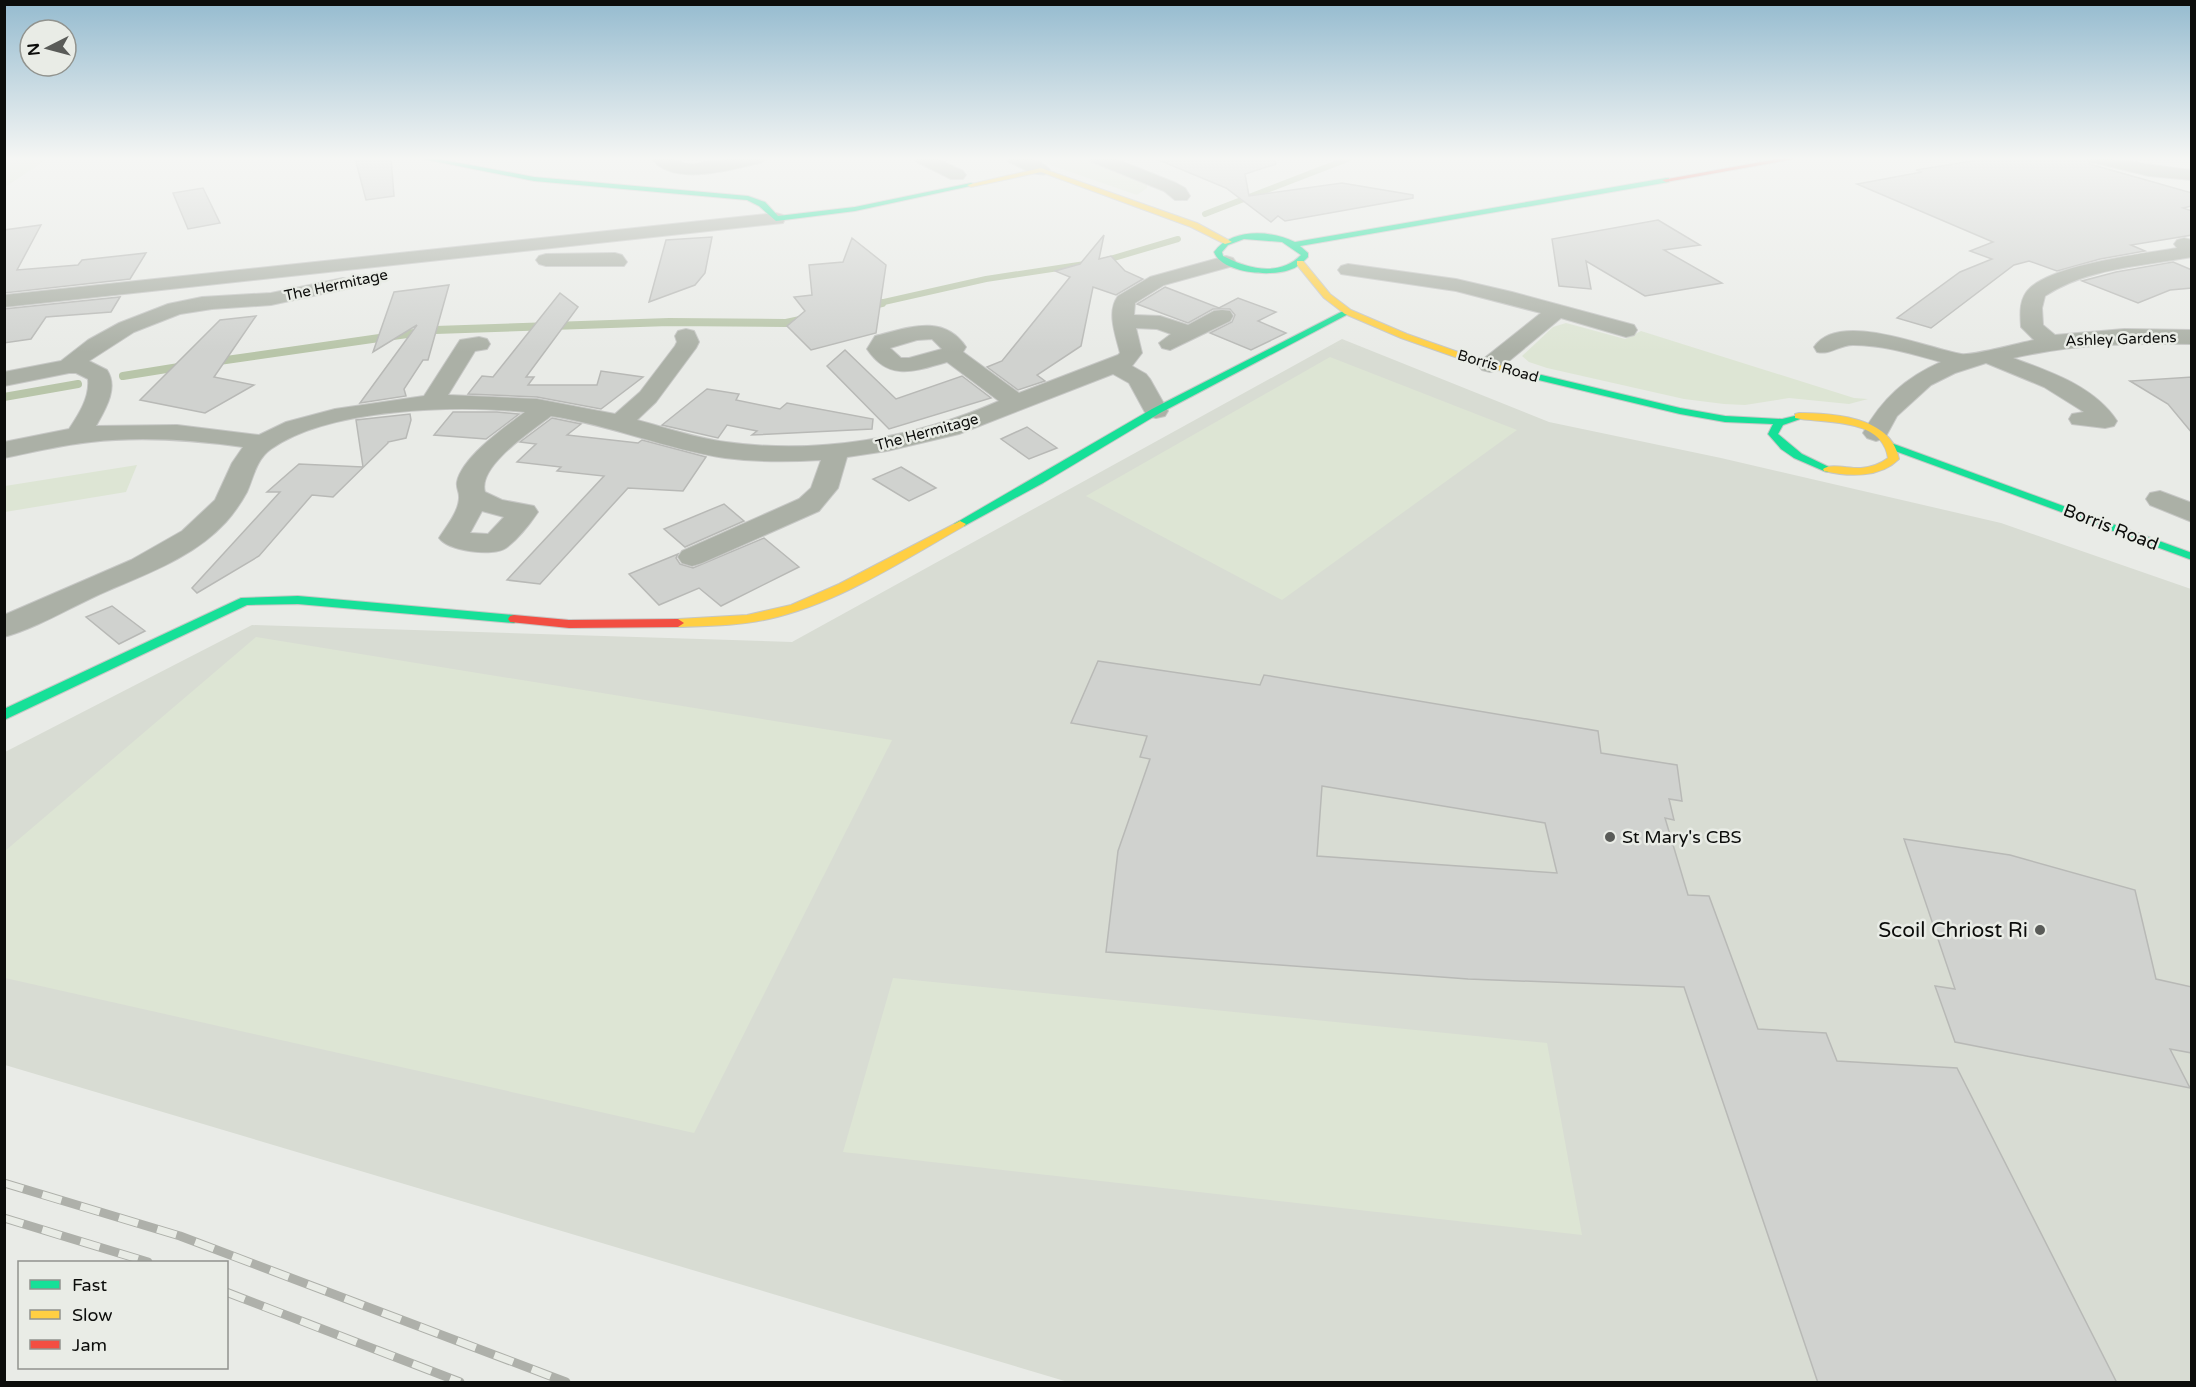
<svg xmlns="http://www.w3.org/2000/svg" width="2196" height="1387" font-family="'Varela Round',sans-serif">
<rect width="100%" height="100%" fill="#e9ebe7"/>
<path fill="#d8dcd3" d="M 1342,339 L 1549,422 L 1721,458 L 2001,523 L 2191,589 L 2191,1382 L 1068,1382 L 5,1065 L 5,752 L 252,625 L 792,642 Z"/>
<g fill="#dde5d4">
<path d="M 5,158 L 49,158 L 5,187 Z"/>
<path d="M 1030,158 L 1086,158 L 1147,183 L 1147,188 L 1137,195 Z"/>
<path d="M 1566,323 L 1625,339 L 1641,331 L 1854,398 L 1868,399 L 1849,404 L 1789,398 L 1745,405 L 1724,404 L 1684,399 L 1547,368 L 1529,362 L 1522,356 L 1553,327 Z"/>
<path d="M 1330,357 L 1517,430 L 1282,600 L 1086,496 Z"/>
<path d="M 137,465 L 126,492 L 5,512 L 5,486 Z"/>
<path d="M 256,637 L 892,740 L 694,1133 L 5,978 L 5,851 Z"/>
<path d="M 893,978 L 1547,1043 L 1582,1235 L 843,1152 Z"/>
</g>
<g fill="none" stroke-linecap="round" stroke-linejoin="round">
<g stroke="#b8c5a9" stroke-width="6">
<path d="M 1205,214 L 1350,158"/>
<path d="M 1100,262 L 1178,239"/>
<path d="M 875,304 L 986,279 L 1085,264"/>
</g>
<g stroke="#b8c5a9" stroke-width="8">
<path d="M 868,306 L 882,303"/>
<path d="M 212,362 L 435,330 L 669,322 L 786,323 L 805,319"/>
<path d="M 123,376 L 185,366"/>
<path d="M 4,397 L 78,384"/>
</g>
</g>
<g fill="#d0d2cf" stroke="#b8b9b6" stroke-width="1.5" fill-rule="evenodd">
<path d="M 355,158 L 391,158 L 394,196 L 366,200 Z"/>
<path d="M 1154,158 L 1275,158 L 1276,164 L 1245,174 L 1249,196 L 1342,183 L 1413,195 L 1413,198 L 1285,221 L 1278,216 L 1271,222 L 1226,188 Z"/>
<path d="M 1991,158 L 2087,158 L 2090,164 L 2192,193 L 2192,206 L 2183,208 L 2192,211 L 2192,235 L 2131,245 L 2145,251 L 2100,259 L 2057,271 L 2029,261 L 2014,265 L 1931,328 L 1897,318 L 1960,272 L 1992,259 L 1970,251 L 1993,242 L 1857,184 L 1922,172 L 1916,170 Z"/>
<path d="M 203,188 L 220,223 L 188,229 L 173,193 Z"/>
<path d="M 1658,220 L 1700,245 L 1664,250 L 1722,283 L 1645,296 L 1586,261 L 1591,289 L 1559,286 L 1552,239 Z"/>
<path d="M 41,225 L 17,270 L 78,265 L 82,260 L 146,253 L 130,279 L 4,293 L 4,230 Z"/>
<path d="M 1104,235 L 1099,259 L 1111,256 L 1125,271 L 1143,279 L 1116,295 L 1093,287 L 1081,346 L 1037,375 L 1045,381 L 1018,390 L 987,367 L 1002,361 L 1070,277 L 1055,271 L 1080,264 Z"/>
<path d="M 712,237 L 705,273 L 695,285 L 649,302 L 666,240 Z"/>
<path d="M 852,238 L 886,265 L 876,333 L 811,350 L 787,326 L 805,311 L 794,297 L 812,295 L 809,265 L 843,262 Z"/>
<path d="M 2173,262 L 2192,270 L 2192,288 L 2170,290 L 2138,303 L 2082,281 L 2116,272 Z"/>
<path d="M 449,285 L 428,360 L 423,360 L 404,389 L 406,396 L 360,403 L 417,325 L 373,352 L 394,292 Z"/>
<path d="M 1165,287 L 1219,308 L 1238,298 L 1276,312 L 1258,321 L 1286,333 L 1251,350 L 1210,333 L 1232,322 L 1235,315 L 1230,309 L 1213,309 L 1188,323 L 1137,304 Z"/>
<path d="M 560,293 L 578,307 L 526,377 L 534,377 L 528,385 L 597,385 L 601,371 L 643,377 L 601,409 L 537,397 L 468,394 L 482,376 L 493,377 Z"/>
<path d="M 120,297 L 111,312 L 46,317 L 31,339 L 4,343 L 4,309 Z"/>
<path d="M 256,316 L 214,377 L 254,385 L 205,413 L 140,400 L 220,320 Z"/>
<path d="M 845,350 L 896,399 L 962,376 L 991,398 L 889,429 L 827,366 Z"/>
<path d="M 2192,377 L 2192,433 L 2168,404 L 2130,381 Z"/>
<path d="M 707,389 L 739,394 L 736,400 L 780,409 L 787,403 L 873,419 L 872,429 L 752,435 L 757,431 L 727,425 L 718,438 L 662,425 Z"/>
<path d="M 453,412 L 497,412 L 519,414 L 486,439 L 434,435 Z"/>
<path d="M 410,414 L 411,420 L 406,438 L 388,442 L 388,443 L 333,497 L 312,495 L 259,556 L 197,593 L 192,588 L 280,492 L 267,492 L 299,464 L 363,467 L 356,420 Z"/>
<path d="M 552,418 L 581,424 L 567,435 L 638,443 L 642,440 L 706,457 L 683,491 L 628,488 L 540,584 L 507,580 L 604,476 L 557,471 L 561,467 L 517,462 L 536,444 L 520,442 Z"/>
<path d="M 1027,427 L 1057,448 L 1029,459 L 1001,439 Z"/>
<path d="M 901,467 L 936,488 L 909,501 L 873,479 Z"/>
<path d="M 724,504 L 744,521 L 685,547 L 664,529 Z"/>
<path d="M 764,538 L 799,567 L 721,606 L 699,588 L 659,605 L 629,574 L 678,554 L 676,558 L 680,564 L 693,568 Z"/>
<path d="M 112,606 L 145,631 L 119,644 L 86,617 Z"/>
<path d="M 1098,661 L 1260,685 L 1264,675 L 1598,731 L 1601,753 L 1677,765 L 1682,801 L 1669,799 L 1674,820 L 1665,818 L 1688,895 L 1709,896 L 1758,1029 L 1826,1033 L 1837,1061 L 1957,1068 L 2117,1383 L 1818,1383 L 1684,987 L 1468,979 L 1106,952 L 1118,851 L 1150,759 L 1140,757 L 1147,736 L 1071,723 ZM 1322,786 L 1545,823 L 1557,873 L 1317,856 Z"/>
<path d="M 1904,839 L 2010,855 L 2135,890 L 2156,979 L 2192,987 L 2192,1053 L 2170,1049 L 2190,1088 L 1955,1042 L 1935,986 L 1955,989 Z"/>
</g>
<g fill="none" stroke-linecap="round" stroke-linejoin="round">
<g stroke="#c6c7c5" stroke-width="2">
<g id="street">
<path d="M 651,158 L 671,158 L 683,163 L 693,164 L 734,158 L 765,158 L 763,162 C 733,169 673,188 651,158 Z"/>
<path d="M 915,158 L 936,158 L 963,171 L 966,175 L 963,179 L 951,179 L 917,162 Z"/>
<path d="M 1007,158 C 1022,158 1039,157 1050,170 L 1047,174 C 1034,177 1021,167 1009,162 Z"/>
<path d="M 1090,158 L 1113,158 L 1176,183 L 1185,188 L 1190,196 L 1187,200 L 1175,200 L 1164,191 L 1092,162 Z"/>
<path d="M 2089,158 C 2123,158 2157,167 2192,170 L 2192,180 L 2149,176 L 2091,162 Z"/>
<path d="M 776,213 L 783,215 L 785,219 L 783,223 L 4,307 L 4,295 Z"/>
<path d="M 2184,238 L 2192,240 L 2192,257 C 2143,266 2087,268 2045,296 L 2042,308 L 2043,325 L 2055,335 L 2124,329 L 2192,330 L 2192,344 C 2128,343 2076,344 2013,358 C 2050,372 2094,386 2117,421 L 2114,426 L 2105,428 L 2072,424 L 2069,419 L 2072,414 L 2084,412 L 2044,387 L 1986,363 L 1955,373 L 1931,385 L 1897,416 L 1885,438 L 1876,441 L 1867,438 L 1863,433 C 1882,399 1905,378 1941,362 C 1912,354 1883,345 1853,345 C 1839,345 1831,355 1817,352 L 1814,347 C 1839,310 1926,348 1961,354 C 1972,356 2019,343 2034,340 L 2021,327 C 2020,313 2019,298 2030,288 C 2056,264 2142,254 2177,248 L 2174,244 L 2177,240 Z"/>
<path d="M 615,253 L 622,255 L 627,262 L 624,266 L 546,266 L 539,264 L 536,260 L 539,256 L 546,254 Z"/>
<path d="M 1226,256 L 1233,258 L 1236,262 L 1233,266 L 1164,285 L 1135,303 L 1134,315 L 1160,316 L 1188,325 L 1214,311 L 1222,310 L 1230,311 L 1233,316 L 1230,321 L 1170,350 L 1162,348 L 1159,343 L 1171,334 L 1157,329 L 1136,328 L 1142,353 L 1132,366 L 1146,374 L 1150,379 L 1168,411 L 1165,416 L 1156,418 L 1147,416 L 1129,383 L 1113,374 L 959,434 L 887,451 L 847,457 L 838,488 L 819,511 L 702,563 L 692,566 L 682,563 L 678,557 L 682,551 L 799,499 L 811,488 L 821,460 C 789,462 756,462 725,458 C 666,449 610,425 551,416 C 533,430 477,466 485,492 L 502,500 L 534,506 L 538,512 C 530,524 517,540 506,548 C 493,557 448,551 439,538 C 446,527 460,510 459,496 C 459,491 456,488 457,482 C 462,457 505,427 525,412 C 456,405 329,408 271,449 C 256,460 254,476 247,492 C 241,503 234,513 226,522 C 191,560 142,575 96,596 C 66,610 36,628 4,637 L 4,615 L 131,560 L 182,531 L 215,500 L 232,463 L 243,447 C 193,440 142,436 91,442 C 62,445 33,452 4,458 L 4,442 L 69,429 C 79,414 90,397 88,379 L 76,373 L 69,373 L 4,386 L 4,372 L 61,361 L 88,340 L 119,323 L 168,304 L 202,297 L 271,293 L 343,278 L 350,280 L 353,284 L 350,288 L 271,305 L 212,309 L 180,314 L 134,332 L 89,361 L 107,370 C 119,388 105,410 96,426 L 177,425 L 259,435 L 286,422 L 335,409 L 424,396 L 460,340 L 479,337 L 487,339 L 490,344 L 487,349 L 475,351 L 448,395 L 537,399 L 615,414 L 640,392 L 675,346 L 677,342 L 675,336 L 678,331 L 686,329 L 694,331 L 699,342 L 696,348 L 656,402 L 637,420 C 667,428 696,438 726,442 C 818,455 915,438 999,401 L 947,362 C 915,371 889,382 867,349 L 875,336 C 908,328 943,313 966,347 L 963,352 L 1019,393 L 1118,355 L 1120,353 C 1116,336 1106,312 1118,296 L 1150,277 ZM 932,339 L 942,349 L 909,358 L 901,358 L 890,348 L 917,340 ZM 482,511 L 504,517 L 488,534 L 470,533 Z"/>
<path d="M 1348,264 L 1456,279 L 1512,292 L 1634,325 L 1637,330 L 1634,335 L 1626,337 L 1561,318 L 1498,370 L 1490,372 L 1482,370 L 1478,365 L 1482,360 L 1541,313 L 1456,291 L 1341,274 L 1338,270 L 1341,266 Z"/>
<path d="M 2160,491 L 2192,503 L 2192,522 L 2150,505 L 2146,499 L 2150,493 Z"/>
</g>
</g>
<g stroke="#c6c7c5" stroke-width="2">
<g id="fast">
<path d="M 418,158 L 433,158 L 534,177 L 748,196 L 765,202 L 778,216 L 855,207 L 971,183 L 975,185 L 855,211 L 776,221 L 759,206 L 747,200 L 534,181 Z"/>
<path d="M 1666,178 L 1669,178 L 1669,182 L 1300,246 L 1308,253 L 1308,257 C 1302,263 1297,268 1289,270 C 1270,277 1222,273 1214,252 C 1232,228 1270,230 1295,242 ZM 1244,239 L 1282,242 L 1301,255 C 1279,277 1248,269 1223,256 L 1222,252 L 1228,245 Z"/>
<path d="M 1345,310 L 1352,312 L 1160,413 L 1043,483 L 964,526 L 956,526 L 954,524 L 1152,409 Z"/>
<path d="M 1529,372 L 1680,408 L 1725,416 L 1782,419 L 1803,414 L 1803,418 L 1783,425 L 1778,434 L 1802,454 L 1833,469 L 1828,472 L 1824,471 L 1794,458 L 1781,449 L 1768,434 L 1773,424 L 1725,422 L 1680,414 L 1526,377 L 1526,373 Z"/>
<path d="M 1891,443 L 2192,553 L 2192,560 L 1887,448 L 1886,446 Z"/>
<path d="M 298,596 L 514,615 L 520,619 L 514,623 L 298,604 L 247,605 L 4,720 L 4,709 L 241,598 Z"/>
</g>
</g>
<g stroke="#c6c7c5" stroke-width="2">
<g id="slow">
<path d="M 1041,168 L 1197,223 L 1232,242 L 1225,244 L 1191,227 L 1041,172 L 971,187 L 967,185 Z"/>
<path d="M 1297,261 L 1303,261 L 1330,294 L 1351,310 L 1407,334 L 1481,360 L 1534,375 L 1529,378 L 1475,364 L 1401,338 L 1345,314 L 1324,298 L 1297,265 Z"/>
<path d="M 1799,413 C 1833,413 1892,417 1899,459 C 1880,478 1849,477 1824,471 L 1823,469 C 1831,463 1850,469 1861,468 C 1871,467 1880,464 1888,458 C 1882,417 1825,424 1795,418 L 1795,414 Z"/>
<path d="M 960,521 L 966,524 L 964,526 C 902,561 839,603 769,619 C 739,626 709,626 678,627 L 672,623 L 678,619 L 747,615 L 791,605 L 839,584 Z"/>
</g>
</g>
<g stroke="#c6c7c5" stroke-width="2">
<g id="jam">
<path d="M 1783,158 L 1799,158 L 1666,182 L 1662,180 Z"/>
<path d="M 514,615 L 569,620 L 678,619 L 684,623 L 678,627 L 569,628 L 510,622 L 508,619 L 510,616 Z"/>
</g>
</g>
<use href="#street" fill="#abb0a6" fill-rule="evenodd"/>
<use href="#fast" fill="#16e098" fill-rule="evenodd"/>
<use href="#slow" fill="#ffcf43" fill-rule="evenodd"/>
<use href="#jam" fill="#f24e42" fill-rule="evenodd"/>
<g stroke="#aeb0aa" stroke-width="9">
<g id="rail">
<path d="M 4,1183 L 180,1236 L 566,1382"/>
<path d="M 4,1218 L 148,1262"/>
<path d="M 226,1292 L 460,1382"/>
</g>
</g>
<use href="#rail" stroke="#e9ece6" stroke-width="7" stroke-dasharray="20" stroke-linecap="butt"/>
</g>
<linearGradient id="sky" x2="0" y2="1"><stop stop-color="#95bbcf"/><stop offset="0.45" stop-color="#f5f6f4"/><stop offset="1" stop-color="#f5f6f4" stop-opacity="0"/></linearGradient>
<rect width="2196" height="352" fill="url(#sky)"/>
<g fill="#595b58" stroke="#e9ece6" stroke-width="2">
<circle cx="1610" cy="837" r="6"/>
<circle cx="2040" cy="930" r="6"/>
</g>
<g text-anchor="middle" dominant-baseline="central" stroke-width="5" stroke-linejoin="round" paint-order="stroke">
<g font-size="15" fill="#0c0d0b" stroke="#e9ece6">
<text transform="translate(336 285) rotate(-12)">The Hermitage</text>
<text transform="translate(2121 339) rotate(-2)">Ashley Gardens</text>
<text transform="translate(1498 366) rotate(16)">Borris Road</text>
<text transform="translate(927 432) rotate(-15)">The Hermitage</text>
</g>
<g font-size="18" fill="#0c0d0b" stroke="#e9ece6">
<text transform="translate(2111 527) rotate(21)">Borris Road</text>
</g>
<g font-size="18" fill="#0c0d0b" stroke="#e9ece6" text-anchor="start">
<text x="1622" y="837">St Mary's CBS</text>
</g>
<g font-size="21" fill="#0c0d0b" stroke="#e9ece6" text-anchor="end">
<text x="2028" y="930">Scoil Chriost Ri</text>
</g>
</g>
<rect width="2196" height="1387" fill="none" stroke="#0c0d0b" stroke-width="12"/>
<rect x="18" y="1261" width="210" height="108" fill="#e9ece6" stroke="#91938e" stroke-width="1.5"/>
<rect x="30" y="1280" width="30" height="9" fill="#16e098" stroke="#91938e" stroke-width="1.5"/>
<text x="72" y="1291" font-size="18" fill="#0c0d0b">Fast</text>
<rect x="30" y="1310" width="30" height="9" fill="#ffcf43" stroke="#91938e" stroke-width="1.5"/>
<text x="72" y="1321" font-size="18" fill="#0c0d0b">Slow</text>
<rect x="30" y="1340" width="30" height="9" fill="#f24e42" stroke="#91938e" stroke-width="1.5"/>
<text x="72" y="1351" font-size="18" fill="#0c0d0b">Jam</text>
<g transform="translate(48 48) rotate(264)"><circle r="28" fill="#e9ece6" stroke="#91938e" stroke-width="1.5"/>
<path d="M0-4.5L10 22L0 15L-10 22Z" fill="#595b58"/>
<text y="-9" font-size="16" font-weight="bold" text-anchor="middle" fill="#0c0d0b">N</text>
</g>
</svg>
